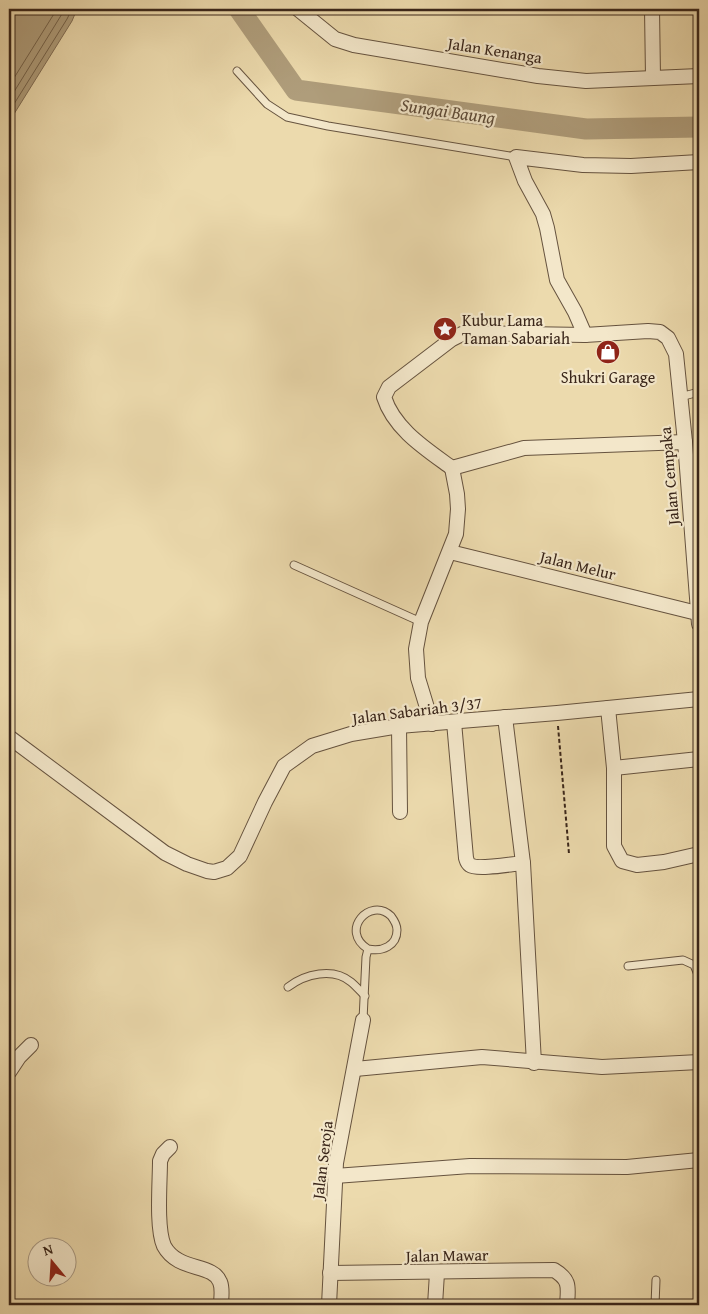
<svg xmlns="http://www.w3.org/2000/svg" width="708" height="1314" font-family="'Gentium Book Plus',serif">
<rect width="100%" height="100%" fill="#ecdaad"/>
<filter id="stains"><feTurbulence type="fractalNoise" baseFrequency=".004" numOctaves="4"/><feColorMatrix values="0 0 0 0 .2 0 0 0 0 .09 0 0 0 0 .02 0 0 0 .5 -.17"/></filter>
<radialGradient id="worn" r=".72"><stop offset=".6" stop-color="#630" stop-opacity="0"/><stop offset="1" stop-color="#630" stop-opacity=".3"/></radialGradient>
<path fill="#af9d7b" stroke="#806d54" d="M 9,9 L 77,9 L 72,21 L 9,122 Z"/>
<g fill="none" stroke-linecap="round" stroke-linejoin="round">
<g stroke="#74624a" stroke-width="1">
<path d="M 9,86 L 57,9"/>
<path d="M 9,100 L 65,9"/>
<path d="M 9,112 L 67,19 L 72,9"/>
</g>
<path stroke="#af9d7b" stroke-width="21" d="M 239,9 L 296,90 L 586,129 L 699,127"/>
<g stroke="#66533f" stroke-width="9">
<g id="lane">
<path d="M 237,71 L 267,104 L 287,117 L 328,126 L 516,157"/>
<path d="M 680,397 L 699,392"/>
<path d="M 294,565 L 421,622"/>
<path d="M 628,966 L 683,960 L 694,965 L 699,977 L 699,988"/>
<path d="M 288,987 C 305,974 333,967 351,982 C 356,986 361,992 365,996"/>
<path d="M 363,1020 L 366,957 L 368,949 C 339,931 370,896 391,916 C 394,920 397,926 397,930 C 397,946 382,952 368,949"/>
<path d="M 655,1305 L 656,1280"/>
</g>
</g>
<g stroke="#66533f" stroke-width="16">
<g id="street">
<path d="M 298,9 L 335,39 L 354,45 L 538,76 L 586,81 L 699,76"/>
<path d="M 652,9 L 653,77"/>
<path d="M 585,335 L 575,312 L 557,280 L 547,228 L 543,214 L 525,181 L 516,157 L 583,165 L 631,166 L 699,162"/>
<path d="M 452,468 C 426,449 394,429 384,397 L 389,387 L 452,339 L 462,334 L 470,333 L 585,335 L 648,331 L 660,332 L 668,338 L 676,354 L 685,442 L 699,624"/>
<path d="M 452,468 L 524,448 L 685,442"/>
<path d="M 450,552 L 697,613"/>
<path d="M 608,708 L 614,768 L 614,846 L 622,861 L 637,865 L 664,862 L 699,854"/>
<path d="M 454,722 L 466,858 C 467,861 467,863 470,865 C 477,870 512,864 523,863 L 505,717"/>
<path d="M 432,724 L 418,678 L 416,649 L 421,622 L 456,534 L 458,509 L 457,494 L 452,468"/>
<path d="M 399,726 L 400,812"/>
<path d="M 9,737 L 165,853 L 187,864 L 207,871 L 214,872 L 227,868 L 240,856 L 265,802 L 284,766 L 312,746 L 351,734 L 399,726 L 557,713 L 699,699"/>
<path d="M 614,768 L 699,759"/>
<path d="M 523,863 L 534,1063"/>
<path d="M 355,1069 L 482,1057 L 602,1067 L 699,1062"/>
<path d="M 9,1072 L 19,1057 L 31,1045"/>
<path d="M 170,1147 L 163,1154 L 160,1161 C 160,1182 156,1228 164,1246 C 178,1272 213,1263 220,1282 C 223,1289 221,1298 221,1305"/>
<path d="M 335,1176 L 470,1166 L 627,1167 L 699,1160"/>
<path d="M 330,1273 L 554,1270 C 571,1280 568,1288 567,1305"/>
<path d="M 329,1305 L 336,1163 L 363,1020"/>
<path d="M 435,1305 L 437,1273"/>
</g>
</g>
<path stroke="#3a261a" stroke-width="2" stroke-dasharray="4 2.5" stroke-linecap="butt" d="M 558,726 L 569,854"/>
<use href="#lane" stroke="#f3e7ca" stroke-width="7"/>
<use href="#street" stroke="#f3e7ca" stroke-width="14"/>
</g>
<defs>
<g id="sight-disc" transform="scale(1.25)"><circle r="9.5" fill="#8f2418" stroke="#f3e7ca"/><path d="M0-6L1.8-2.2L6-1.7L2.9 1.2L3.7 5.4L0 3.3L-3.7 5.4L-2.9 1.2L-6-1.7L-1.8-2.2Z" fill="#fff"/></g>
<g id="shop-disc" transform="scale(1.25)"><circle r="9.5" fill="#8f2418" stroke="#f3e7ca"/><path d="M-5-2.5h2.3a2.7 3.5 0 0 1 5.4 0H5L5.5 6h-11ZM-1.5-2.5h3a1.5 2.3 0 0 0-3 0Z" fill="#fff"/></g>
</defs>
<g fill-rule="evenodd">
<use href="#sight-disc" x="445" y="329"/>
<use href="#shop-disc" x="608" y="352"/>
</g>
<g text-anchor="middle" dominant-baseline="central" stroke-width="4.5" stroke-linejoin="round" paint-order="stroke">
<g font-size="16" fill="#3a261a" stroke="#f3e7ca">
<text transform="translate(495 50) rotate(9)">Jalan Kenanga</text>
<text transform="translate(669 476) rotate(-95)">Jalan Cempaka</text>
<text transform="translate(578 565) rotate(14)">Jalan Melur</text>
<text transform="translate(417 710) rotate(-7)">Jalan Sabariah 3/37</text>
<text transform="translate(322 1160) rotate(-83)">Jalan Seroja</text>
<text transform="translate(447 1255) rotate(-1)">Jalan Mawar</text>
</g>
<g font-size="16" fill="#3a261a" stroke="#f3e7ca" text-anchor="start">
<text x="462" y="320">Kubur Lama<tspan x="462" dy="18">Taman Sabariah</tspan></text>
<text x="608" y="377" text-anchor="middle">Shukri Garage</text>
</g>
<g font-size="18" font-style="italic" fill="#5d4a37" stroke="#f3e7ca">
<text transform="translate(448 111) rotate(8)">Sungai Baung</text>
</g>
</g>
<rect width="708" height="1314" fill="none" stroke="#ecdaad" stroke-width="30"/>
<rect x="10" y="10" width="688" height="1294" fill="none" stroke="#3a261a" stroke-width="2.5"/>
<rect x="15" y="15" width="678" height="1284" fill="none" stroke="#3a261a"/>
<g transform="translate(52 1262) rotate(342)"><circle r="24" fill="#f3e7ca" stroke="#a99a84"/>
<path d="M0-4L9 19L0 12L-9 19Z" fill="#8f2418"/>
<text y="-8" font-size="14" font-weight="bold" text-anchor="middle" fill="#3a261a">N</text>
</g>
<rect width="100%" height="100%" filter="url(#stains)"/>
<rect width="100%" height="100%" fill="url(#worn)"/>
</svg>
